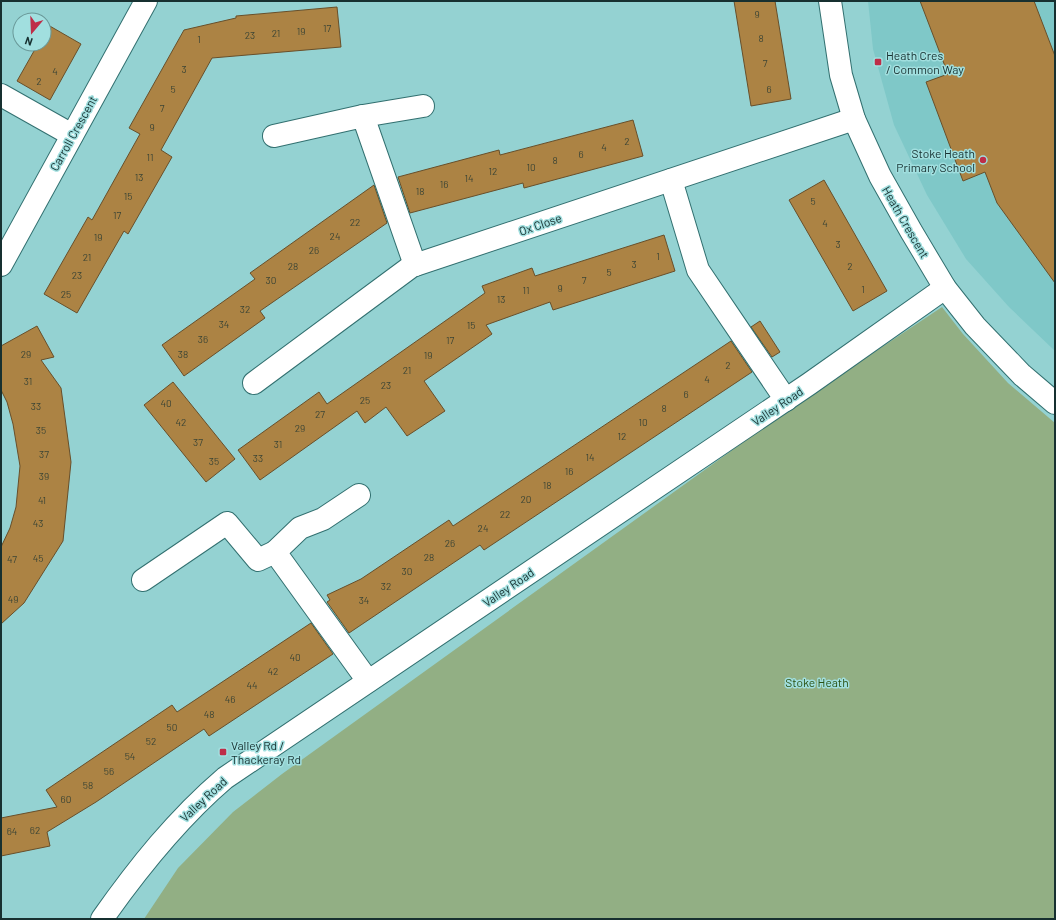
<svg xmlns="http://www.w3.org/2000/svg" width="1056" height="920" font-family="Barlow,sans-serif">
<rect width="100%" height="100%" fill="#94d2d2"/>
<path fill="#7fc8c8" d="M 868,1 L 1055,1 L 1055,351 L 1009,307 L 966,259 L 927,195 L 894,125 L 873,49 Z"/>
<path fill="#92af84" d="M 942,307 L 963,334 L 1008,383 L 1055,423 L 1055,919 L 144,919 L 178,868 L 233,812 L 282,774 L 792,407 Z"/>
<g fill="#ac8344" stroke="#684f2a">
<path d="M 734,1 L 775,1 L 791,99 L 751,106 Z"/>
<path d="M 920,1 L 1034,1 L 1055,56 L 1055,283 L 997,203 L 985,172 L 963,181 L 926,82 L 948,74 Z"/>
<path d="M 337,7 L 341,47 L 212,58 L 161,150 L 172,157 L 128,234 L 124,231 L 77,313 L 44,294 L 88,217 L 92,220 L 140,134 L 129,128 L 184,30 L 236,18 L 236,16 Z"/>
<path d="M 48,25 L 81,44 L 50,100 L 17,81 L 38,44 L 44,44 L 44,33 Z"/>
<path d="M 633,120 L 643,156 L 524,188 L 523,183 L 410,213 L 398,177 L 499,150 L 500,155 Z"/>
<path d="M 824,180 L 887,291 L 853,311 L 789,200 Z"/>
<path d="M 374,185 L 387,223 L 260,311 L 265,318 L 184,376 L 162,345 L 255,279 L 250,273 Z"/>
<path d="M 664,235 L 675,271 L 553,310 L 550,302 L 486,325 L 492,334 L 424,381 L 445,411 L 407,436 L 386,407 L 365,423 L 357,411 L 260,480 L 238,450 L 319,392 L 327,404 L 485,293 L 482,286 L 532,268 L 535,276 Z"/>
<path d="M 760,321 L 780,352 L 772,357 L 751,327 Z"/>
<path d="M 37,326 L 54,357 L 41,360 L 61,388 L 71,462 L 63,541 L 24,603 L 1,624 L 1,547 L 10,528 L 16,507 L 20,466 L 13,424 L 7,402 L 1,390 L 1,346 Z"/>
<path d="M 731,341 L 752,372 L 484,550 L 480,545 L 349,633 L 327,602 L 330,600 L 327,595 L 361,579 L 449,520 L 453,526 Z"/>
<path d="M 173,382 L 235,459 L 206,482 L 144,405 Z"/>
<path d="M 311,623 L 333,654 L 209,736 L 204,729 L 96,802 L 47,832 L 50,846 L 1,856 L 1,818 L 57,807 L 46,790 L 172,705 L 177,712 Z"/>
</g>
<g fill="none" stroke-linecap="round" stroke-linejoin="round">
<g stroke="#327070" stroke-width="24">
<g id="minor">
<path d="M 830,1 L 841,75 L 854,119 L 880,176 L 911,231 L 945,288 L 975,326 L 1022,375 L 1055,403"/>
<path d="M 1,95 L 72,135"/>
<path d="M 363,116 L 423,106"/>
<path d="M 274,136 L 363,116 L 415,265"/>
<path d="M 671,180 L 698,270 L 786,400"/>
<path d="M 1,265 L 146,1"/>
<path d="M 254,383 L 412,266 L 854,119"/>
<path d="M 359,495 L 323,519 L 300,528 L 275,552 L 368,681"/>
<path d="M 143,580 L 227,523 L 258,560 L 275,552"/>
<path d="M 102,919 C 138,868 177,819 225,778 L 809,384 L 945,288"/>
</g>
</g>
<use href="#minor" stroke="#fff" stroke-width="22"/>
</g>
<g fill="#be2d48" stroke="#a1dfdf" stroke-width="1.5">
<rect x="874" y="58" width="8" height="8" rx="2"/>
<circle cx="983" cy="160" r="4"/>
<rect x="219" y="748" width="8" height="8" rx="2"/>
</g>
<g text-anchor="middle" dominant-baseline="central" stroke-width="3" stroke-linejoin="round" paint-order="stroke">
<g font-size="10" fill="#3c4535">
<text x="757" y="14">9</text>
<text x="327" y="28">17</text>
<text x="301" y="31">19</text>
<text x="276" y="33">21</text>
<text x="250" y="35">23</text>
<text x="761" y="38">8</text>
<text x="199" y="39">1</text>
<text x="765" y="63">7</text>
<text x="184" y="69">3</text>
<text x="55" y="71">4</text>
<text x="39" y="81">2</text>
<text x="173" y="89">5</text>
<text x="769" y="89">6</text>
<text x="162" y="108">7</text>
<text x="152" y="127">9</text>
<text x="627" y="141">2</text>
<text x="604" y="147">4</text>
<text x="581" y="154">6</text>
<text x="150" y="157">11</text>
<text x="555" y="160">8</text>
<text x="531" y="167">10</text>
<text x="493" y="171">12</text>
<text x="139" y="177">13</text>
<text x="469" y="178">14</text>
<text x="444" y="184">16</text>
<text x="420" y="191">18</text>
<text x="128" y="196">15</text>
<text x="813" y="201">5</text>
<text x="117" y="215">17</text>
<text x="355" y="222">22</text>
<text x="825" y="223">4</text>
<text x="335" y="236">24</text>
<text x="98" y="237">19</text>
<text x="838" y="244">3</text>
<text x="314" y="250">26</text>
<text x="658" y="256">1</text>
<text x="87" y="257">21</text>
<text x="634" y="264">3</text>
<text x="293" y="266">28</text>
<text x="850" y="266">2</text>
<text x="609" y="272">5</text>
<text x="77" y="275">23</text>
<text x="271" y="280">30</text>
<text x="584" y="280">7</text>
<text x="560" y="288">9</text>
<text x="863" y="289">1</text>
<text x="526" y="290">11</text>
<text x="66" y="294">25</text>
<text x="501" y="299">13</text>
<text x="245" y="309">32</text>
<text x="224" y="324">34</text>
<text x="471" y="325">15</text>
<text x="203" y="339">36</text>
<text x="450" y="340">17</text>
<text x="26" y="354">29</text>
<text x="183" y="354">38</text>
<text x="428" y="355">19</text>
<text x="728" y="365">2</text>
<text x="407" y="370">21</text>
<text x="707" y="379">4</text>
<text x="28" y="381">31</text>
<text x="386" y="385">23</text>
<text x="686" y="394">6</text>
<text x="365" y="400">25</text>
<text x="166" y="403">40</text>
<text x="36" y="406">33</text>
<text x="664" y="408">8</text>
<text x="320" y="414">27</text>
<text x="181" y="422">42</text>
<text x="643" y="422">10</text>
<text x="300" y="428">29</text>
<text x="41" y="430">35</text>
<text x="622" y="436">12</text>
<text x="198" y="442">37</text>
<text x="278" y="444">31</text>
<text x="44" y="454">37</text>
<text x="590" y="457">14</text>
<text x="258" y="458">33</text>
<text x="214" y="461">35</text>
<text x="569" y="471">16</text>
<text x="44" y="476">39</text>
<text x="547" y="485">18</text>
<text x="526" y="499">20</text>
<text x="42" y="500">41</text>
<text x="505" y="514">22</text>
<text x="38" y="523">43</text>
<text x="483" y="528">24</text>
<text x="450" y="543">26</text>
<text x="429" y="557">28</text>
<text x="38" y="558">45</text>
<text x="12" y="559">47</text>
<text x="407" y="571">30</text>
<text x="386" y="586">32</text>
<text x="13" y="599">49</text>
<text x="364" y="600">34</text>
<text x="295" y="657">40</text>
<text x="273" y="671">42</text>
<text x="252" y="685">44</text>
<text x="230" y="699">46</text>
<text x="209" y="714">48</text>
<text x="172" y="727">50</text>
<text x="151" y="741">52</text>
<text x="130" y="756">54</text>
<text x="109" y="771">56</text>
<text x="88" y="785">58</text>
<text x="66" y="799">60</text>
<text x="35" y="830">62</text>
<text x="12" y="831">64</text>
</g>
<g font-size="12" fill="#173030" stroke="#a1dfdf" text-anchor="start">
<text x="886" y="55">Heath Cres<tspan x="886" dy="14">/ Common Way</tspan></text>
<text x="975" y="153" text-anchor="end">Stoke Heath<tspan x="975" dy="14">Primary School</tspan></text>
<text x="231" y="745">Valley Rd /<tspan x="231" dy="14">Thackeray Rd</tspan></text>
</g>
<g font-size="12" fill="#173030" stroke="#a1dfdf">
<text transform="translate(73 133) rotate(-61)">Carroll Crescent</text>
<text transform="translate(906 222) rotate(60)">Heath Crescent</text>
<text transform="translate(540 224) rotate(-19)">Ox Close</text>
<text transform="translate(777 406) rotate(-34)">Valley Road</text>
<text transform="translate(508 587) rotate(-34)">Valley Road</text>
<text transform="translate(203 799) rotate(-43)">Valley Road</text>
</g>
<g font-size="12" fill="#2a5112" stroke="#a1dfdf">
<text x="817" y="682">Stoke Heath</text>
</g>
</g>
<rect width="1056" height="920" fill="none" stroke="#173030" stroke-width="4"/>
<g transform="translate(32 32) rotate(199)"><circle r="19" fill="#a1dfdf" stroke="#6a9999"/>
<path d="M0-3L7 15L0 10L-7 15Z" fill="#be2d48"/>
<text y="-6" font-size="11" font-weight="bold" text-anchor="middle" fill="#173030">N</text>
</g>
</svg>
